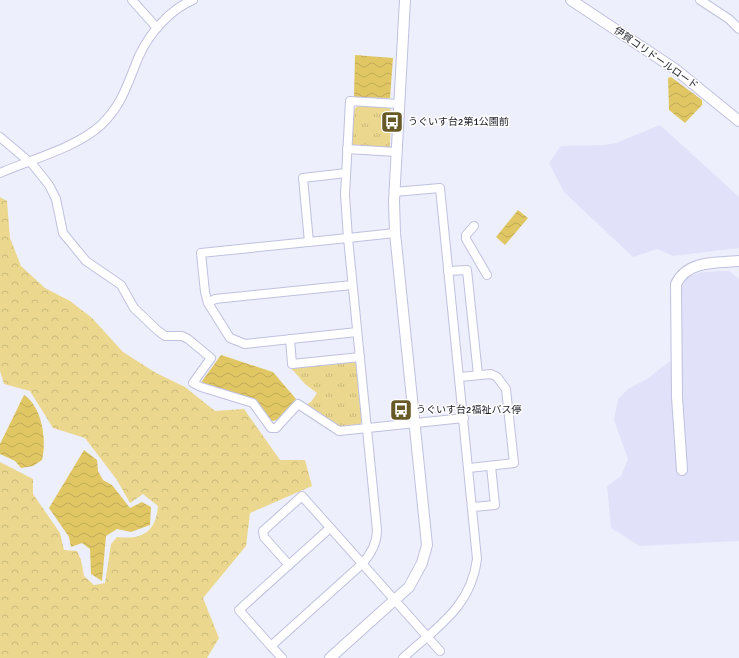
<svg xmlns="http://www.w3.org/2000/svg" width="739" height="658" font-family="Signika,'Noto Sans JP',sans-serif">
<defs>
<pattern id="grass-tufts" width="24" height="20" patternUnits="userSpaceOnUse"><rect width="24" height="20" fill="#ebd88e"/><path d="M3 7l-1-3M5 7V3M7 7l1-3M15 17l-1-3M17 17v-4M19 17l1-3" fill="none" stroke="#c9b97a"/></pattern>
<pattern id="forest-crowns" width="20" height="18" patternUnits="userSpaceOnUse"><rect width="20" height="18" fill="#ebd88e"/><path d="M2 6a3 3 0 1 1 6 0M12 15a3 3 0 1 1 6 0" fill="none" stroke="#c9b97a"/></pattern>
<pattern id="water-waves" width="16" height="10" patternUnits="userSpaceOnUse"><rect width="16" height="10" fill="#e0c764"/><path d="M0 5q4-4 8 0t8 0" fill="none" stroke="#c0aa57"/></pattern>
</defs>
<rect width="100%" height="100%" fill="#eeeffc"/>
<g fill="#e1e2f9">
<path d="M 660,125 L 739,197 L 739,248 L 673,256 L 657,249 L 633,257 L 564,192 L 549,163 L 561,146 L 604,145 L 616,143 Z"/>
<path d="M 721,271 L 729,271 L 739,279 L 739,541 L 640,546 L 611,528 L 607,486 L 621,476 L 628,459 L 614,420 L 618,399 L 628,389 L 647,379 L 678,355 L 677,293 L 682,282 L 689,276 L 702,272 Z"/>
</g>
<g fill="url(#grass-tufts)">
<path d="M 358,106 L 389,107 L 391,110 L 390,147 L 388,149 L 354,147 L 351,143 L 353,110 Z"/>
<path d="M 352,360 L 357,364 L 363,420 L 359,426 L 340,428 L 305,405 L 311,402 L 317,393 L 305,384 L 290,367 Z"/>
</g>
<path fill="url(#forest-crowns)" d="M 0,197 L 7,201 L 10,238 L 21,266 L 45,288 L 70,301 L 92,318 L 123,352 L 156,373 L 185,387 L 215,411 L 244,409 L 280,460 L 305,460 L 312,486 L 250,513 L 246,546 L 203,598 L 219,638 L 207,658 L 0,658 L 0,462 L 33,479 L 33,494 L 60,533 L 64,550 L 77,551 L 81,560 L 84,576 L 94,585 L 105,583 L 111,544 L 117,537 C 142,540 156,532 158,506 L 143,494 L 130,503 L 117,480 L 85,438 L 53,428 L 30,391 L 4,384 L 0,371 Z"/>
<g fill="url(#water-waves)">
<path d="M 355,55 L 393,58 L 390,98 L 354,97 Z"/>
<path d="M 671,77 L 702,100 L 702,105 L 685,123 L 669,110 L 668,78 Z"/>
<path d="M 518,210 L 528,218 L 505,245 L 496,237 Z"/>
<path d="M 221,355 L 273,372 L 296,399 L 277,420 L 272,421 L 256,400 L 203,384 L 202,381 Z"/>
<path d="M 24,395 C 42,406 47,441 42,460 L 33,466 L 21,468 L 15,461 L 0,454 L 0,444 Z"/>
<path d="M 84,450 L 97,460 L 98,471 L 103,480 L 112,485 L 130,508 L 142,502 L 151,507 L 150,525 L 131,532 L 117,529 L 106,536 L 102,581 L 91,574 L 90,549 L 82,543 L 71,547 L 69,537 L 49,508 Z"/>
</g>
<g fill="none" stroke-linecap="round" stroke-linejoin="round">
<g stroke="#bfc1df" stroke-width="10">
<g id="minor">
<path d="M 132,0 L 157,28"/>
<path d="M 700,0 L 729,19 L 739,29"/>
<path d="M 0,137 L 33,165 L 49,185 L 56,199 L 63,233 L 86,261 L 121,285 L 134,308 L 157,330 L 165,336 L 182,336 L 188,339 L 211,358 L 193,383 L 201,387 L 253,403 L 271,428 L 276,428 L 298,404 L 339,431 L 464,418"/>
<path d="M 347,149 L 396,152"/>
<path d="M 0,173 C 32,159 76,148 101,125 C 123,104 128,82 139,56 C 149,34 170,9 193,0"/>
<path d="M 394,192 L 440,188 L 477,559 C 471,607 437,627 403,658"/>
<path d="M 474,226 L 466,235 L 466,239 L 487,275"/>
<path d="M 309,242 L 303,178 L 346,173"/>
<path d="M 448,271 L 467,270 L 478,375"/>
<path d="M 208,303 L 215,299 L 352,285"/>
<path d="M 357,332 L 245,344 L 230,338 L 208,303 L 205,292 L 201,253 L 348,238 L 345,195 L 350,101 L 398,104"/>
<path d="M 290,339 L 292,364 L 360,357"/>
<path d="M 460,377 L 491,374 L 497,377 L 506,389 L 514,463 L 469,468"/>
<path d="M 473,507 L 495,505 L 491,466"/>
<path d="M 289,565 L 264,537 L 263,531 L 302,496 L 440,651"/>
<path d="M 271,646 L 239,610 L 330,528"/>
<path d="M 282,658 L 271,646 L 362,564 C 371,554 377,543 377,530 L 348,238 L 395,233"/>
</g>
</g>
<g stroke="#bfc1df" stroke-width="12">
<g id="tertiary">
<path d="M 571,0 L 675,69 L 739,121"/>
<path d="M 682,470 L 677,397 L 676,284 C 687,260 717,263 739,261"/>
<path d="M 330,658 L 409,587 L 422,563 L 427,545 L 395,233 L 394,201 L 405,0"/>
</g>
</g>
<use href="#minor" stroke="#fff" stroke-width="8"/>
<use href="#tertiary" stroke="#fff" stroke-width="10"/>
</g>
<defs>
<g id="bus-square" transform="scale(1.15)"><rect x="-9" y="-9" width="18" height="18" rx="4" fill="#675a27" stroke="#fff"/><path d="M-5-6H5V4H4V6H2V4H-2V6H-4V4H-5ZM-3.5-4V0h7V-4ZM-3.5 1.2v1.5H-2V1.2ZM2 1.2v1.5H3.5V1.2Z" fill="#fff"/></g>
</defs>
<g fill-rule="evenodd">
<use href="#bus-square" x="392" y="122"/>
<use href="#bus-square" x="401" y="410"/>
</g>
<g text-anchor="middle" dominant-baseline="central" stroke-width="3" stroke-linejoin="round" paint-order="stroke">
<g font-size="10" fill="#1a1b25" stroke="#fff">
<text transform="translate(656 58) rotate(35)">伊賀コリドールロード</text>
</g>
<g font-size="10" fill="#1a1b25" stroke="#fff" text-anchor="start">
<text x="408" y="122">うぐいす台2第1公園前</text>
<text x="416" y="410">うぐいす台2福祉バス停</text>
</g>
</g>
</svg>
